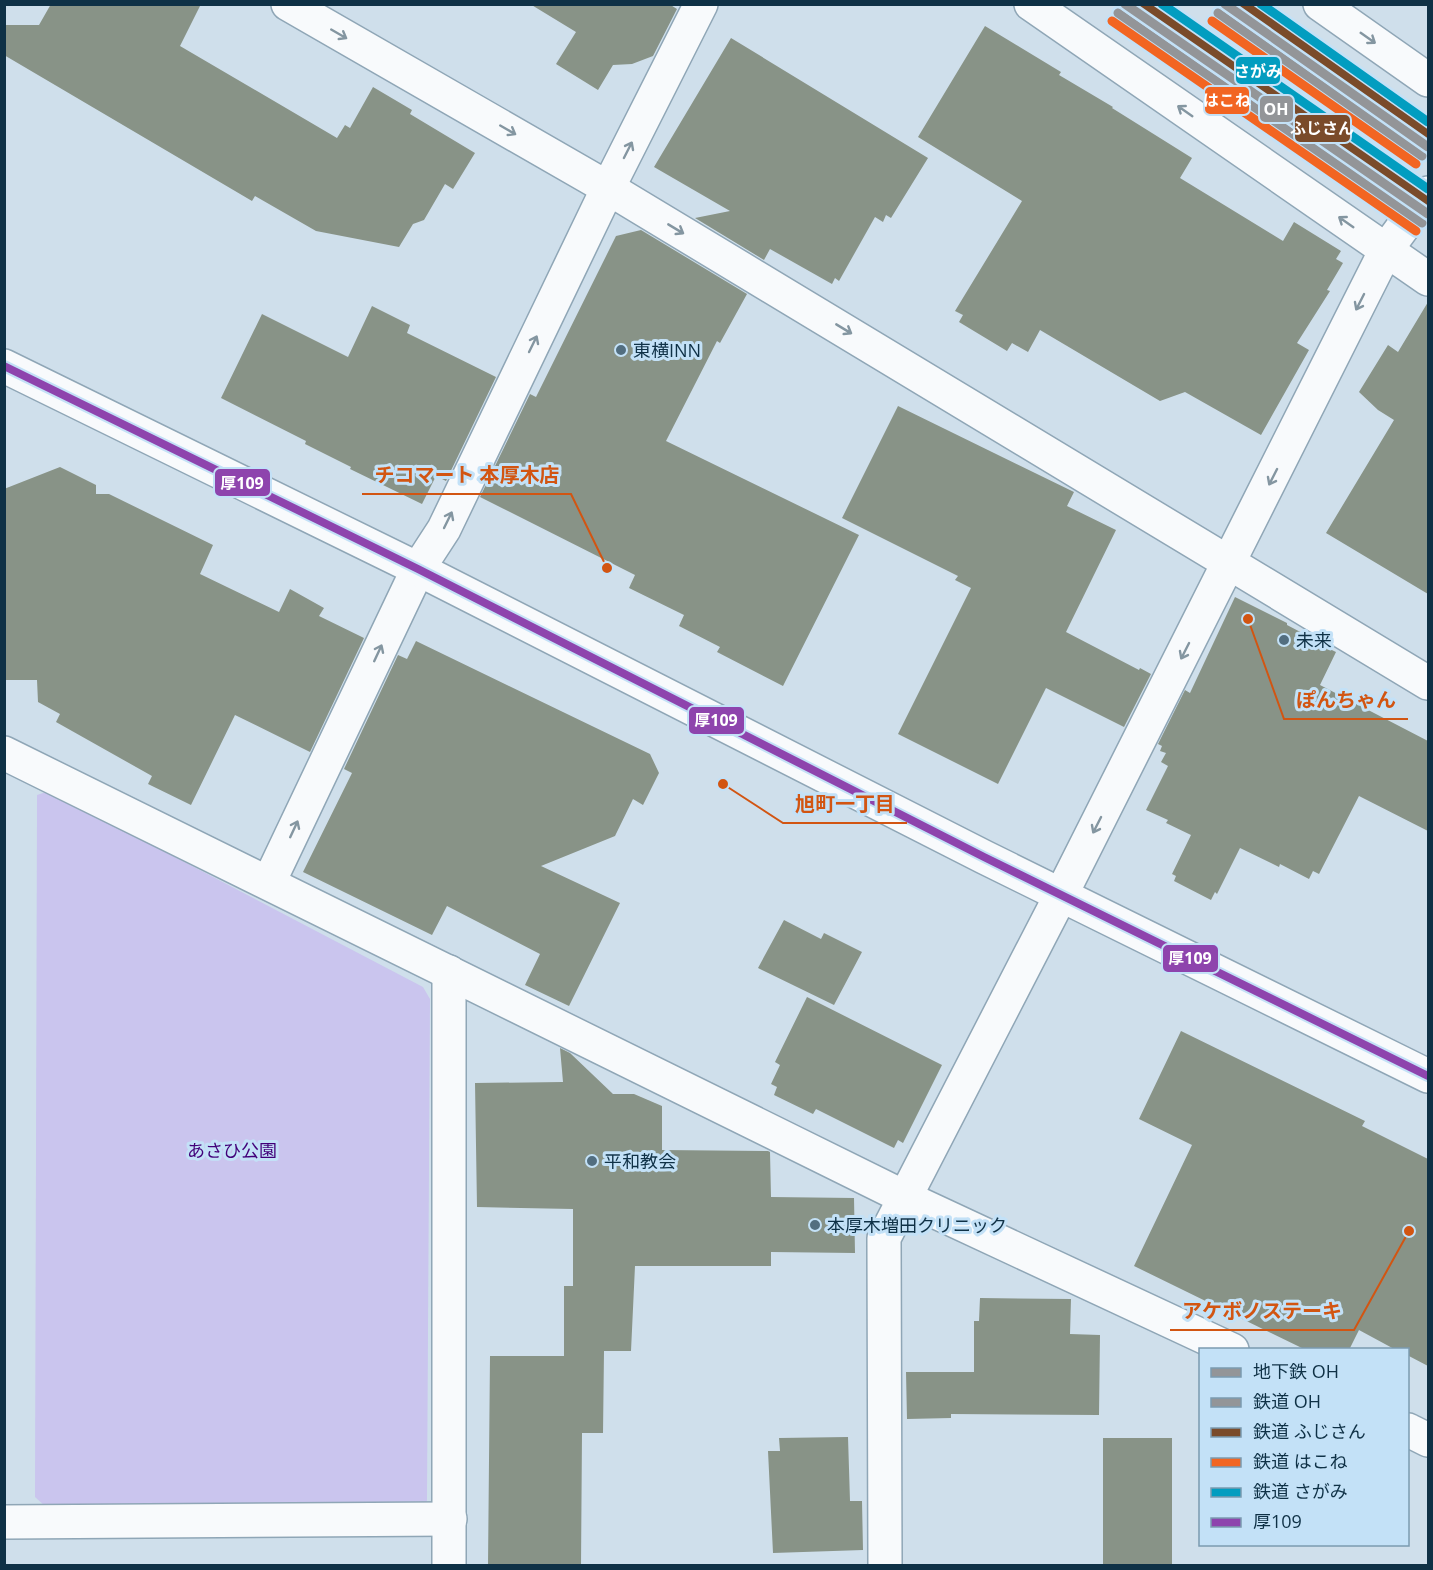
<svg xmlns="http://www.w3.org/2000/svg" width="1433" height="1570" font-family="'Open Sans','Noto Sans JP',sans-serif">
<rect width="100%" height="100%" fill="#cfdfeb"/>
<path fill="#cac5ee" d="M 49,791 L 423,987 L 430,999 L 427,1501 L 421,1510 L 46,1507 L 35,1497 L 37,795 Z"/>
<g fill="#889387">
<path d="M 51,4 L 201,4 L 180,46 L 337,138 L 345,125 L 350,128 L 373,87 L 412,110 L 410,114 L 475,153 L 453,189 L 445,184 L 424,220 L 413,224 L 399,247 L 316,231 L 255,196 L 252,201 L 4,55 L 4,25 L 39,25 Z"/>
<path d="M 530,4 L 669,4 L 677,9 L 653,56 L 632,64 L 613,65 L 598,90 L 556,64 L 576,32 Z"/>
<path d="M 985,26 L 1061,72 L 1059,75 L 1113,107 L 1112,108 L 1192,158 L 1180,178 L 1283,241 L 1294,222 L 1341,251 L 1336,259 L 1343,263 L 1327,290 L 1330,291 L 1297,343 L 1309,350 L 1261,435 L 1185,392 L 1160,401 L 1040,330 L 1028,352 L 1012,343 L 1007,351 L 959,322 L 963,315 L 955,311 L 1022,201 L 918,137 Z"/>
<path d="M 731,38 L 928,158 L 891,218 L 886,215 L 883,222 L 875,217 L 839,281 L 835,278 L 832,284 L 770,249 L 764,260 L 695,218 L 730,211 L 654,167 Z"/>
<path d="M 641,230 L 747,294 L 720,343 L 717,341 L 666,441 L 859,535 L 783,686 L 717,652 L 720,647 L 679,626 L 684,615 L 629,588 L 635,575 L 480,497 L 530,394 L 536,397 L 616,236 Z"/>
<path d="M 1428,302 L 1428,594 L 1326,533 L 1394,420 L 1378,410 L 1359,392 L 1388,345 L 1398,352 Z"/>
<path d="M 372,306 L 410,325 L 407,333 L 496,377 L 446,481 L 436,476 L 422,504 L 350,469 L 351,467 L 305,444 L 306,441 L 221,398 L 262,314 L 348,357 Z"/>
<path d="M 898,406 L 1074,492 L 1067,506 L 1116,530 L 1066,632 L 1139,670 L 1140,668 L 1151,674 L 1124,727 L 1046,688 L 998,784 L 898,734 L 971,588 L 955,580 L 958,576 L 842,518 Z"/>
<path d="M 60,467 L 96,485 L 96,494 L 109,494 L 213,545 L 200,574 L 279,612 L 290,589 L 324,608 L 319,616 L 364,638 L 310,752 L 235,715 L 191,805 L 148,784 L 152,776 L 56,722 L 60,714 L 38,702 L 37,680 L 4,680 L 4,489 Z"/>
<path d="M 1235,597 L 1287,623 L 1287,625 L 1310,637 L 1309,639 L 1336,652 L 1320,685 L 1428,741 L 1428,831 L 1359,796 L 1319,874 L 1313,871 L 1309,879 L 1280,864 L 1279,867 L 1240,848 L 1217,894 L 1215,892 L 1211,900 L 1174,881 L 1176,876 L 1172,874 L 1191,835 L 1166,823 L 1168,820 L 1146,810 L 1168,766 L 1161,762 L 1166,753 L 1160,751 L 1162,746 L 1158,744 L 1185,690 L 1190,693 Z"/>
<path d="M 416,641 L 650,754 L 659,773 L 643,805 L 633,799 L 615,836 L 541,866 L 620,903 L 569,1006 L 525,985 L 540,954 L 447,906 L 432,935 L 303,872 L 352,773 L 344,769 L 398,655 L 407,659 Z"/>
<path d="M 784,920 L 821,939 L 824,933 L 862,952 L 834,1005 L 758,968 Z"/>
<path d="M 807,997 L 942,1065 L 903,1143 L 898,1140 L 894,1148 L 816,1109 L 813,1114 L 774,1095 L 777,1087 L 771,1084 L 780,1065 L 775,1062 Z"/>
<path d="M 1181,1031 L 1365,1121 L 1362,1126 L 1428,1159 L 1428,1366 L 1407,1355 L 1407,1350 L 1396,1350 L 1359,1330 L 1349,1350 L 1306,1350 L 1134,1266 L 1192,1145 L 1139,1119 Z"/>
<path d="M 560,1048 L 570,1053 L 613,1094 L 634,1094 L 662,1106 L 662,1150 L 768,1151 L 770,1152 L 771,1197 L 854,1198 L 855,1253 L 771,1252 L 771,1266 L 635,1266 L 631,1351 L 604,1351 L 603,1433 L 582,1433 L 581,1566 L 488,1566 L 490,1356 L 564,1356 L 564,1286 L 573,1286 L 573,1209 L 477,1207 L 475,1083 L 563,1082 Z"/>
<path d="M 980,1298 L 1071,1299 L 1070,1334 L 1100,1335 L 1099,1415 L 951,1414 L 951,1418 L 907,1419 L 906,1372 L 974,1372 L 974,1321 L 979,1321 Z"/>
<path d="M 848,1437 L 850,1501 L 862,1501 L 863,1550 L 773,1553 L 768,1451 L 780,1451 L 779,1438 Z"/>
<rect x="1103" y="1438" width="69" height="128"/>
</g>
<g fill="none" stroke-linecap="round" stroke-linejoin="round">
<g stroke="#8fa6b6" stroke-width="36">
<g id="minor">
<path d="M 288,4 L 608,188 L 1428,683"/>
<path d="M 1031,4 L 1428,279"/>
<path d="M 1320,4 L 1428,80"/>
<path d="M 269,882 L 418,569 L 444,529 L 608,188 L 701,4"/>
<path d="M 449,972 L 449,1566"/>
<path d="M 4,1522 L 450,1519"/>
<path d="M 885,1566 L 884,1238 L 1061,895 L 1386,250 L 1428,193"/>
</g>
</g>
<g stroke="#8fa6b6" stroke-width="36">
<g id="tertiary">
<path d="M 4,366 L 418,569 L 984,857 L 1428,1076"/>
<path d="M 4,753 L 906,1198 L 1232,1350"/>
<path d="M 1408,1430 L 1428,1440"/>
</g>
</g>
<use href="#minor" stroke="#f8fafc" stroke-width="33"/>
<use href="#tertiary" stroke="#f8fafc" stroke-width="33"/>
<g stroke="#c3e1f7" stroke-width="12">
<path id="bus-1" d="M 4,366 L 418,569 L 984,857 L 1428,1076"/>
</g>
<use href="#bus-1" stroke="#8e44ad" stroke-width="8"/>
<g stroke="#c3e1f7" stroke-width="14">
<g id="rail-1">
<path d="M 1118,13 L 1422,223"/>
<path d="M 1218,13 L 1422,156"/>
</g>
</g>
<g stroke="#c3e1f7" stroke-width="14">
<g id="rail-2">
<path d="M 1143,4 L 1428,202"/>
<path d="M 1243,4 L 1428,135"/>
</g>
</g>
<g stroke="#c3e1f7" stroke-width="14">
<g id="rail-3">
<path d="M 1112,21 L 1416,231"/>
<path d="M 1212,21 L 1416,164"/>
</g>
</g>
<g stroke="#c3e1f7" stroke-width="14">
<g id="rail-4">
<path d="M 1162,4 L 1428,189"/>
<path d="M 1261,4 L 1428,122"/>
</g>
</g>
<use href="#rail-1" stroke="#939598" stroke-width="9"/>
<use href="#rail-2" stroke="#7a4b2a" stroke-width="9"/>
<use href="#rail-3" stroke="#f26522" stroke-width="9"/>
<use href="#rail-4" stroke="#029dc0" stroke-width="9"/>
<g stroke="#c3e1f7" stroke-width="14">
<g id="metro-1">
<path d="M 1125,4 L 1428,214"/>
<path d="M 1225,4 L 1428,147"/>
</g>
</g>
<use href="#metro-1" stroke="#939598" stroke-width="9"/>
</g>
<defs><path id="oneway-shaft" d="M-6 0H5M1.5-3L5.5 0L1.5 3" fill="none" stroke-width="1.6" stroke-linecap="round" stroke-linejoin="round" transform="scale(1.5)"/></defs>
<g stroke="#8496a1">
<use href="#oneway-shaft" transform="translate(339 34) rotate(30)"/>
<use href="#oneway-shaft" transform="translate(1368 38) rotate(35)"/>
<use href="#oneway-shaft" transform="translate(1185 111) rotate(-145)"/>
<use href="#oneway-shaft" transform="translate(508 130) rotate(30)"/>
<use href="#oneway-shaft" transform="translate(628 150) rotate(-63)"/>
<use href="#oneway-shaft" transform="translate(1346 222) rotate(-145)"/>
<use href="#oneway-shaft" transform="translate(676 229) rotate(31)"/>
<use href="#oneway-shaft" transform="translate(1360 302) rotate(117)"/>
<use href="#oneway-shaft" transform="translate(844 329) rotate(31)"/>
<use href="#oneway-shaft" transform="translate(533 344) rotate(-64)"/>
<use href="#oneway-shaft" transform="translate(1273 477) rotate(117)"/>
<use href="#oneway-shaft" transform="translate(448 520) rotate(-64)"/>
<use href="#oneway-shaft" transform="translate(1185 651) rotate(117)"/>
<use href="#oneway-shaft" transform="translate(378 653) rotate(-65)"/>
<use href="#oneway-shaft" transform="translate(1097 825) rotate(117)"/>
<use href="#oneway-shaft" transform="translate(294 829) rotate(-65)"/>
</g>
<g fill="#526e80" stroke="#c3e1f7" stroke-width="2">
<circle cx="621" cy="350" r="6"/>
<circle cx="1284" cy="640" r="6"/>
<circle cx="592" cy="1161" r="6"/>
<circle cx="815" cy="1225" r="6"/>
</g>
<g text-anchor="middle" dominant-baseline="central" stroke-width="6" stroke-linejoin="round" paint-order="stroke">
<g font-size="18" fill="#0f3146" stroke="#c3e1f7" text-anchor="start">
<text x="633" y="350">東横INN</text>
<text x="1296" y="640">未来</text>
<text x="604" y="1161">平和教会</text>
<text x="827" y="1225">本厚木増田クリニック</text>
</g>
<g font-size="18" fill="#420079" stroke="#c3e1f7">
<text x="232" y="1150">あさひ公園</text>
</g>
</g>
<path fill="none" stroke="#d25512" stroke-width="2" d="M607 568L571 494H362M1248 619L1284 719H1408M723 784L783 823H907M1409 1231L1354 1330H1170"/>
<g fill="#d25512" stroke="#c3e1f7" stroke-width="2">
<circle cx="607" cy="568" r="6"/>
<circle cx="1248" cy="619" r="6"/>
<circle cx="723" cy="784" r="6"/>
<circle cx="1409" cy="1231" r="6"/>
</g>
<g font-size="20" text-anchor="middle" font-weight="bold" fill="#d25512" stroke="#c3e1f7" stroke-width="6" stroke-linejoin="round" paint-order="stroke">
<text x="467" y="482">チコマート 本厚木店</text>
<text x="1346" y="707">ぽんちゃん</text>
<text x="845" y="811">旭町一丁目</text>
<text x="1262" y="1318">アケボノステーキ</text>
</g>
<g stroke="#c3e1f7" stroke-width="2">
<rect x="1235" y="56" width="46" height="29" rx="6" fill="#029dc0"/>
<rect x="1204" y="86" width="46" height="29" rx="6" fill="#f26522"/>
<rect x="1259" y="95" width="35" height="28" rx="6" fill="#939598"/>
<rect x="1294" y="114" width="57" height="29" rx="6" fill="#7a4b2a"/>
<rect x="214" y="468" width="57" height="29" rx="6" fill="#8e44ad"/>
<rect x="688" y="706" width="57" height="29" rx="6" fill="#8e44ad"/>
<rect x="1162" y="944" width="57" height="29" rx="6" fill="#8e44ad"/>
</g>
<g font-size="16" text-anchor="middle" font-weight="bold" fill="#fff">
<text x="1258" y="77">さがみ</text>
<text x="1227" y="106">はこね</text>
<text x="1276" y="115">OH</text>
<text x="1322" y="134">ふじさん</text>
<text x="242" y="489">厚109</text>
<text x="716" y="726">厚109</text>
<text x="1190" y="964">厚109</text>
</g>
<rect width="1433" height="1570" fill="none" stroke="#0f3146" stroke-width="12"/>
<rect x="1199" y="1348" width="210" height="198" fill="#c3e1f7" stroke="#7b9bb0" stroke-width="1.5"/>
<rect x="1211" y="1368" width="30" height="9" fill="#939598" stroke="#7b9bb0" stroke-width="1.5"/>
<text x="1253" y="1378" font-size="18" fill="#0f3146">地下鉄 OH</text>
<rect x="1211" y="1398" width="30" height="9" fill="#939598" stroke="#7b9bb0" stroke-width="1.5"/>
<text x="1253" y="1408" font-size="18" fill="#0f3146">鉄道 OH</text>
<rect x="1211" y="1428" width="30" height="9" fill="#7a4b2a" stroke="#7b9bb0" stroke-width="1.5"/>
<text x="1253" y="1438" font-size="18" fill="#0f3146">鉄道 ふじさん</text>
<rect x="1211" y="1458" width="30" height="9" fill="#f26522" stroke="#7b9bb0" stroke-width="1.5"/>
<text x="1253" y="1468" font-size="18" fill="#0f3146">鉄道 はこね</text>
<rect x="1211" y="1488" width="30" height="9" fill="#029dc0" stroke="#7b9bb0" stroke-width="1.5"/>
<text x="1253" y="1498" font-size="18" fill="#0f3146">鉄道 さがみ</text>
<rect x="1211" y="1518" width="30" height="9" fill="#8e44ad" stroke="#7b9bb0" stroke-width="1.5"/>
<text x="1253" y="1528" font-size="18" fill="#0f3146">厚109</text>
</svg>
